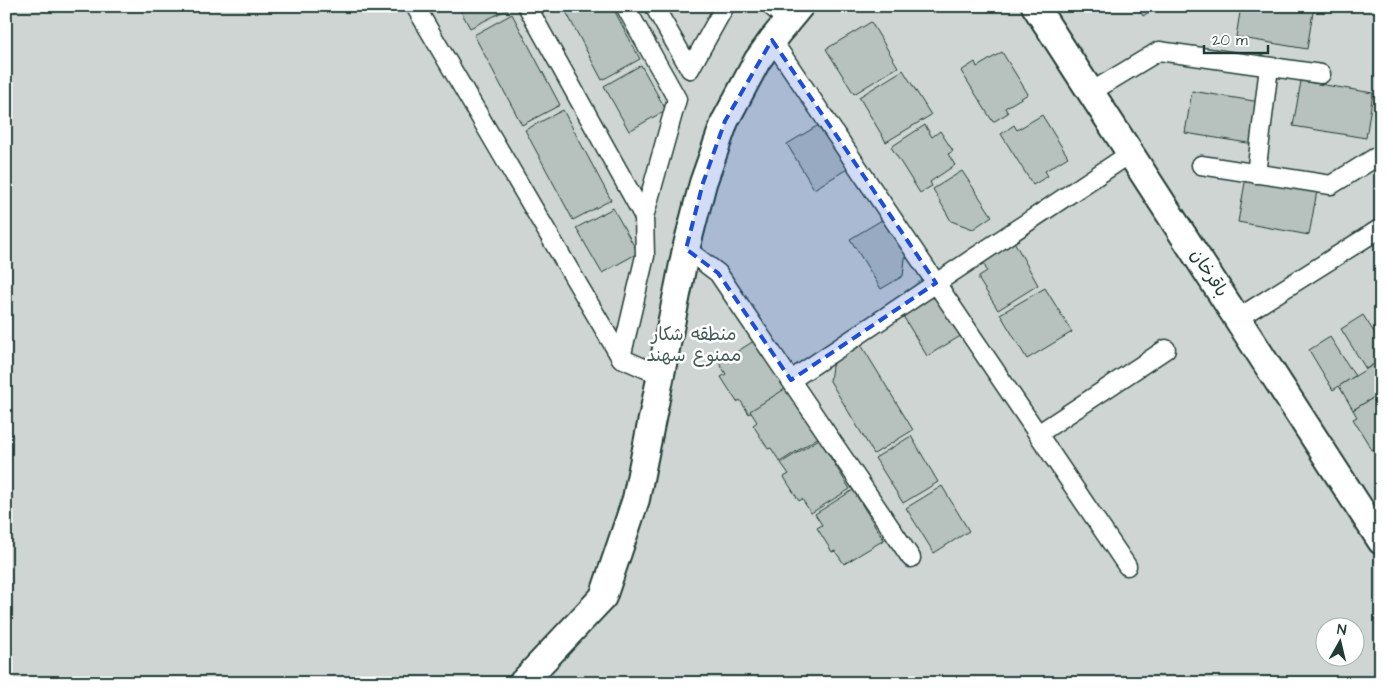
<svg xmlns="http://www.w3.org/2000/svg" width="1387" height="689" font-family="'Architects Daughter','Playpen Sans Arabic',sans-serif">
<rect width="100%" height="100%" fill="#f2f3f3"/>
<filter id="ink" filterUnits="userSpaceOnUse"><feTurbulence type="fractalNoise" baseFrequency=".02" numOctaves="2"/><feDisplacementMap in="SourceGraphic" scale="10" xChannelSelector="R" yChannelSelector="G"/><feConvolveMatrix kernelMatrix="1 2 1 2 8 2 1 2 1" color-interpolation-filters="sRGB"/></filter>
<g filter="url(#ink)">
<path fill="#ced5d3" stroke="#768984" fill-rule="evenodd" d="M 6,6 L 1381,6 L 1381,683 L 6,683 ZM 1324,626 L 1354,626 L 1354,656 L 1324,656 Z"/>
<g fill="#b7c1bd" stroke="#1f3d34">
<path d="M 458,6 L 506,6 L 508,9 L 470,28 Z"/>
<path d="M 563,6 L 612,6 L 640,59 L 602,80 Z"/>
<path d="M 1137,6 L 1158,6 L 1143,16 Z"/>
<path d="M 1241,6 L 1314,6 L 1307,49 L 1236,37 Z"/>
<path d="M 512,14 L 560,105 L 522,125 L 474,35 Z"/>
<path d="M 871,22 L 898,67 L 854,94 L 826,49 Z"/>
<path d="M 1002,52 L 1028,94 L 1005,108 L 1008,113 L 993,122 L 961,71 L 975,62 L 977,67 Z"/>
<path d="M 641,65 L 666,110 L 629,131 L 604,86 Z"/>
<path d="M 903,70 L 931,115 L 886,142 L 859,97 Z"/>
<path d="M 1301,81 L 1373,93 L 1366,138 L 1293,126 Z"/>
<path d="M 1192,91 L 1260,102 L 1254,144 L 1185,133 Z"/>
<path d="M 563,110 L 611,200 L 573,220 L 525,130 Z"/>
<path d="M 1042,115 L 1068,157 L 1045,171 L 1048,176 L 1033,185 L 1001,134 L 1014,125 L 1017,130 Z"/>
<path d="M 832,117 L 859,162 L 814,189 L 787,144 Z"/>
<path d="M 925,125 L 932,137 L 940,131 L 953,151 L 948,154 L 955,165 L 930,182 L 932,186 L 920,193 L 891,147 Z"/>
<path d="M 962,171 L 992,216 L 973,229 L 951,221 L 933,189 Z"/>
<path d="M 1246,177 L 1317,191 L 1309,235 L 1238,222 Z"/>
<path d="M 613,208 L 638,253 L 602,273 L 576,228 Z"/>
<path d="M 892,214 L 907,241 L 903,276 L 881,289 L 850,239 Z"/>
<path d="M 1011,236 L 1038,285 L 998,310 L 979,280 L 979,276 L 987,271 L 983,262 L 987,251 Z"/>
<path d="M 1045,288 L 1072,332 L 1027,359 L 1000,314 Z"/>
<path d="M 919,293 L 953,305 L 969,331 L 927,356 L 897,306 Z"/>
<path d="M 1363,315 L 1381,343 L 1381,360 L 1366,369 L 1341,329 Z"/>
<path d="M 1330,337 L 1355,376 L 1333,390 L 1309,350 Z"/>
<path d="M 857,338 L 913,430 L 874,454 L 830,381 L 832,366 Z"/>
<path d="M 757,339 L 788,389 L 749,414 L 740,400 L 737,402 L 721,377 L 726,374 L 719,363 Z"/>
<path d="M 1381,360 L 1381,393 L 1353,410 L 1339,386 Z"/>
<path d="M 788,387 L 819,437 L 780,462 L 771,448 L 768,449 L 753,425 L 757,422 L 750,411 Z"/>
<path d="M 1381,393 L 1381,445 L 1372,450 L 1353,419 L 1357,417 L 1353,410 Z"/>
<path d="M 911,436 L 938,482 L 903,503 L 875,458 Z"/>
<path d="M 819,439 L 850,489 L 811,513 L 802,499 L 799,501 L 784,477 L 789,474 L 781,463 Z"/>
<path d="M 942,486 L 969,531 L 934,553 L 906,508 Z"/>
<path d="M 853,490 L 884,540 L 844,564 L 835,551 L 832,552 L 817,528 L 822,525 L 815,514 Z"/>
</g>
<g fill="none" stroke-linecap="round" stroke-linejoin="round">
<g stroke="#1f3d34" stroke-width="21">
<g id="street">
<path d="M 415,6 L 621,358 L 662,376"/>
<path d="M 527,6 L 644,217"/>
<path d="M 654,6 L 690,69"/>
<path d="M 771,6 L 788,21"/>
<path d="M 772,40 L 1127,566"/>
<path d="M 690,69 L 725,6"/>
<path d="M 1091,92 L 1159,51 L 1321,74"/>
<path d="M 1201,165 L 1331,185 L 1381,154"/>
<path d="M 1256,174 L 1269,67"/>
<path d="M 686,249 L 718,273 L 911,558"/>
<path d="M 1238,318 L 1381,228"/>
<path d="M 621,358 L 645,256 L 644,217 L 677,99 L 625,6"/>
<path d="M 791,380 L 1131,153"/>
<path d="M 1038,434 L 1166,349"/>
</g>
</g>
<g stroke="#1f3d34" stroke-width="30">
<g id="secondary">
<path d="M 1035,6 L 1381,541"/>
<path d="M 522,683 L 603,597 L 636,499 L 686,249 L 703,183 L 725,121 L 757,61 L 772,40 L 800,6"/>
</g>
</g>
<use href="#street" stroke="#fff" stroke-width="18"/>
<use href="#secondary" stroke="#fff" stroke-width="26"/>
</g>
</g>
<path fill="#1d4ed8" fill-opacity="0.2" stroke="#1d4ed8" stroke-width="4" stroke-dasharray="10 6" stroke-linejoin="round" d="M 772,40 L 936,283 L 791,380 L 718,273 L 686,249 L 703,183 L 725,121 Z"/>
<g text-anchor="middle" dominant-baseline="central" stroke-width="5" stroke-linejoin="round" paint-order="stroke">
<g font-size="18" fill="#1f3d34" stroke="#fff">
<text transform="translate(1209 273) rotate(57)">باقرخان</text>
</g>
<g font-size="18" fill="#425b54" stroke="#fff">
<text x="694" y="334">منطقه شکار<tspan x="694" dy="21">ممنوع سهند</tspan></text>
</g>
</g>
<rect width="1387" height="689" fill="none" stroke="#fff" stroke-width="25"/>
<rect x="12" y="12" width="1362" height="664" fill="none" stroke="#1f3d34" stroke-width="2" filter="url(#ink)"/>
<g transform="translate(1340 642) rotate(8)"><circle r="24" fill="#ffffff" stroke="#a5b1ae"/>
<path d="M0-4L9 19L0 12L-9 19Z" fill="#1f3d34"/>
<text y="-8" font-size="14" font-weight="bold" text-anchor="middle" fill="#1f3d34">N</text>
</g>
<path d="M1204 45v8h64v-8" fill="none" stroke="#1f3d34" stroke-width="2.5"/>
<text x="1212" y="45" font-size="15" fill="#1f3d34" stroke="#ffffff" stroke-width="4" paint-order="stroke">20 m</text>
</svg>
